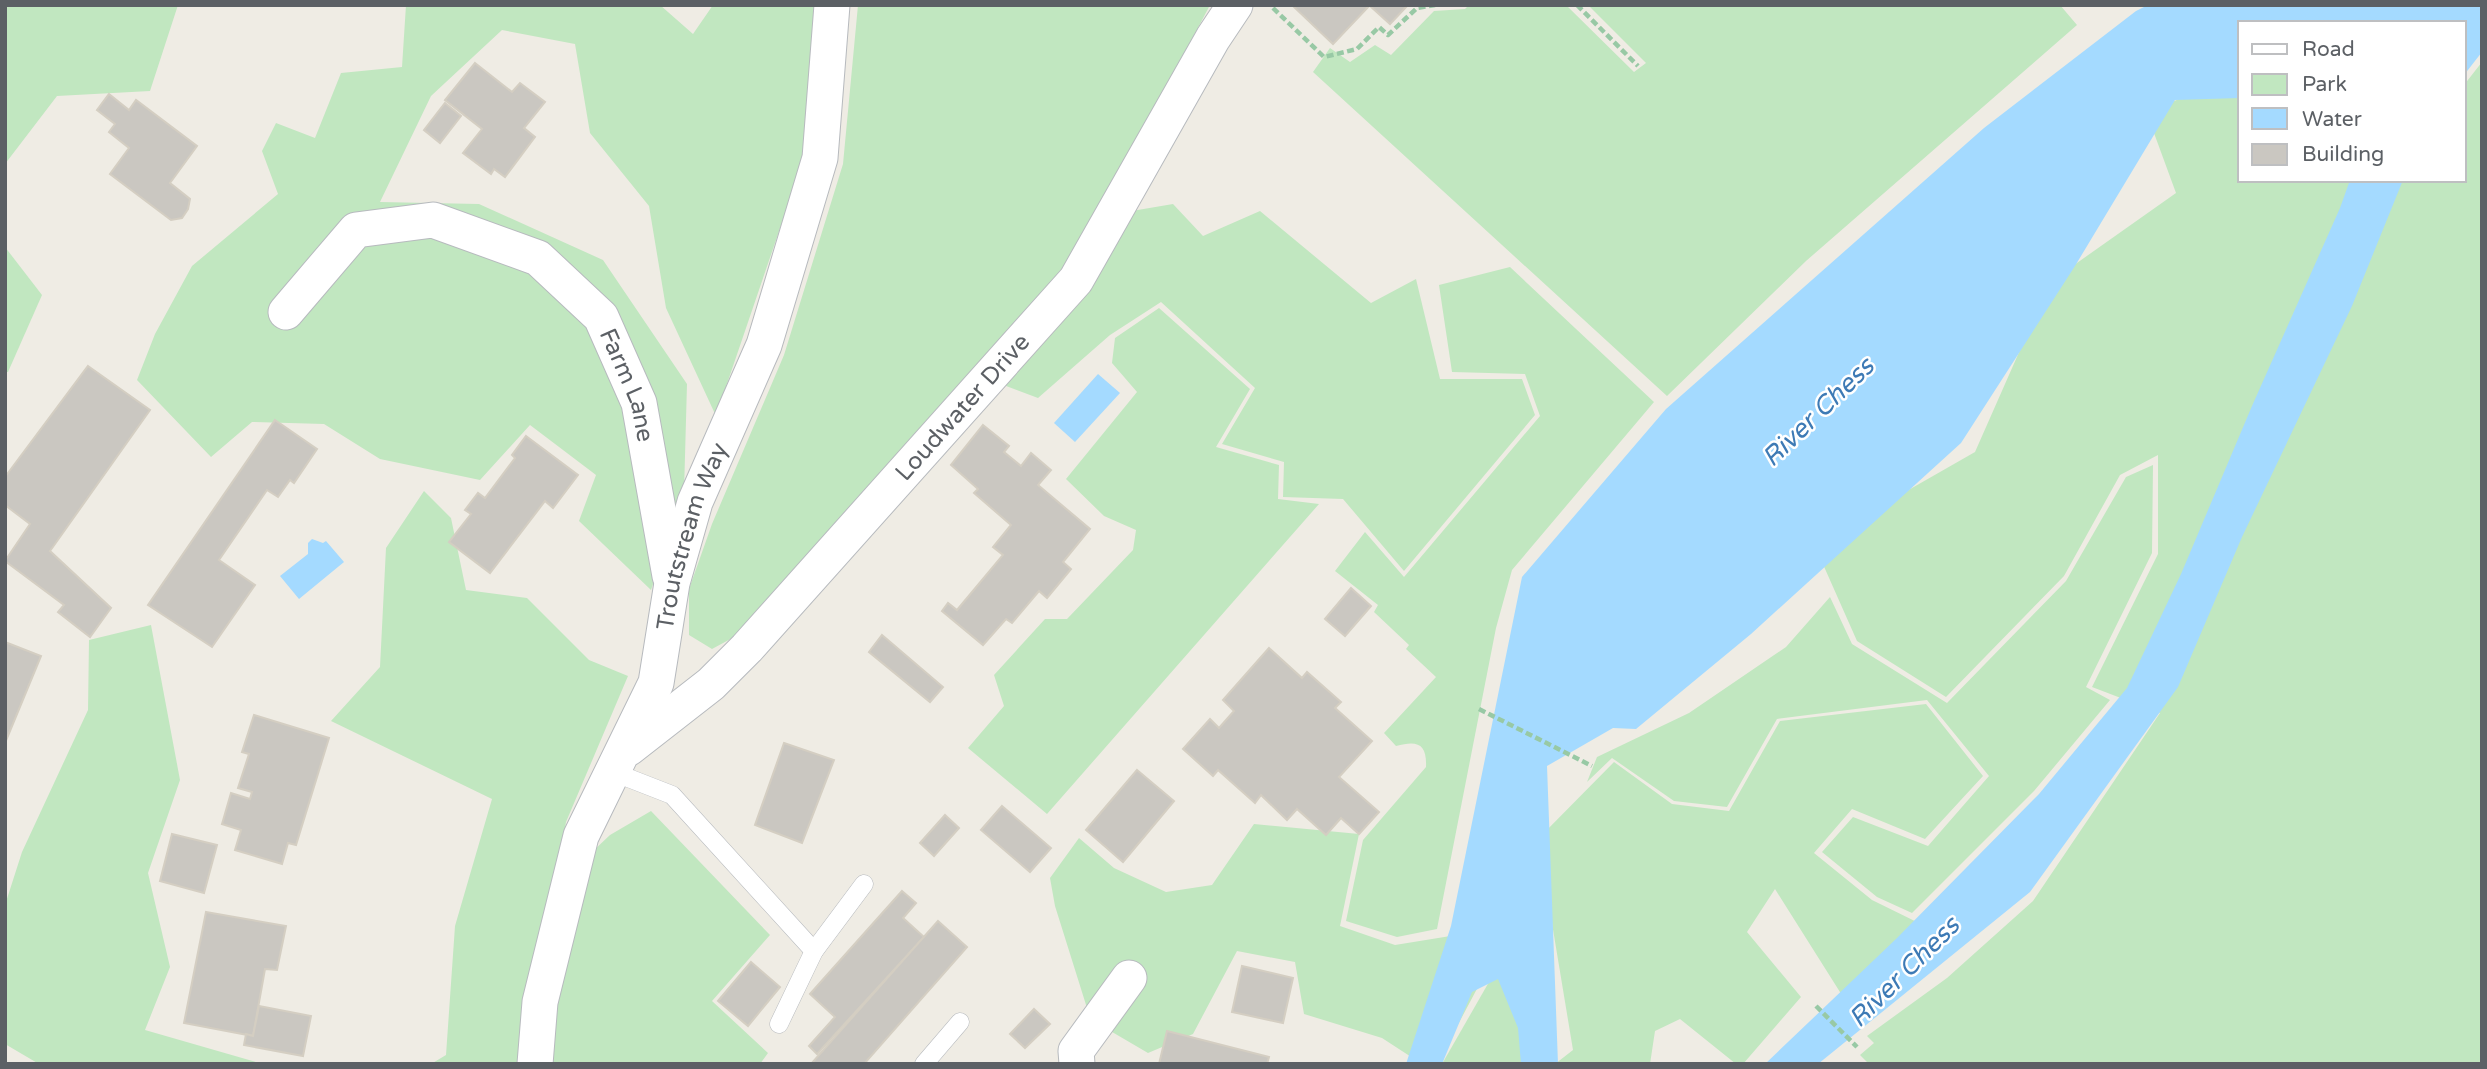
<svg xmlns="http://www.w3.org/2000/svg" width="2487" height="1069" font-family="'Varela Round',sans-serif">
<rect width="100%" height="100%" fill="#efece4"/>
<g fill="#c1e7c0">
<path d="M 5,5 L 178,5 L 150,91 L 57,96 L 5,164 Z"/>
<path d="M 406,5 L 660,5 L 693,34 L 713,5 L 817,5 L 805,155 L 716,416 L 666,308 L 649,206 L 590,133 L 575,44 L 502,30 L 431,96 L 380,202 L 479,204 L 603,260 L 687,384 L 684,492 L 651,590 L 579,521 L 596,475 L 530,425 L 480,480 L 380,459 L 324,424 L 252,422 L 211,457 L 137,380 L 155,334 L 192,266 L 278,194 L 262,151 L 276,123 L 315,138 L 341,73 L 402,67 Z"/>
<path d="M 858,5 L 1210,5 L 1127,162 L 1063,272 L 736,636 L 712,649 L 689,635 L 689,589 L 712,524 L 784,355 L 843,164 Z"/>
<path d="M 1469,5 L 1566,5 L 1634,72 L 1646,63 L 1588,5 L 2060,5 L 2077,25 L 1806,261 L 1667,396 L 1313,72 L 1330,48 L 1350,62 L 1375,45 L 1391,55 L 1434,11 L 1465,9 Z"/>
<path d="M 2482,62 L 2482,1064 L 1869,1064 L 1860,1055 L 1874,1043 L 1867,1036 L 1947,978 L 2033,901 L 2160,713 L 2092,687 L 2158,554 L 2158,455 L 2120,475 L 2064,576 L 1946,697 L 1857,641 L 1814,544 L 1975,452 L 2050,282 L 2176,193 L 2147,114 L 2240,70 L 2240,180 L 2464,180 L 2464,85 Z"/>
<path d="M 1173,204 L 1203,236 L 1260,211 L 1371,303 L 1416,279 L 1440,379 L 1522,379 L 1535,415 L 1404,571 L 1343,499 L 1283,497 L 1284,462 L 1222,444 L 1255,388 L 1161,302 L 1110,335 L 1038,398 L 993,381 L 1126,212 Z"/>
<path d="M 5,247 L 42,295 L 8,372 L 5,372 Z"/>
<path d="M 1510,267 L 1654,402 L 1512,570 L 1496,628 L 1437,929 L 1397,937 L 1346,921 L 1363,840 L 1426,767 C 1427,744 1418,740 1396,746 L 1384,733 L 1436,677 L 1406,649 L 1409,645 L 1374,612 L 1378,605 L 1335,571 L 1365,532 L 1404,577 L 1540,416 L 1525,374 L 1452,372 L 1439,285 Z"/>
<path d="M 1159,308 L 1250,389 L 1216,447 L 1279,465 L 1278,499 L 1319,504 L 1047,814 L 968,748 L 1004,706 L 994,675 L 1045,619 L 1067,619 L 1133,550 L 1136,530 L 1104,516 L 1066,479 L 1137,392 L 1112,363 L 1115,338 Z"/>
<path d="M 2153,465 L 2152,553 L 2086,687 L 2110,700 L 2034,791 L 1912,913 L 1877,897 L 1822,852 L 1853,817 L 1928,846 L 1989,776 L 1927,700 L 1777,719 L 1727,807 L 1674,801 L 1612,758 L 1587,782 L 1597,757 L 1689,713 L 1786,647 L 1830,597 L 1852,644 L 1947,703 L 2066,581 L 2126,477 Z"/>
<path d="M 424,491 L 451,518 L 466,590 L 527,598 L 589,660 L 628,676 L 566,822 L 552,906 L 592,852 L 610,835 L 651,811 L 770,935 L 712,1001 L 768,1053 L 760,1064 L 431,1064 L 446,1055 L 455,926 L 492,799 L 331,721 L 380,667 L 386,548 Z"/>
<path d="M 151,625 L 180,780 L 148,873 L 170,967 L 145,1030 L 263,1064 L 39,1064 L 5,1044 L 5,905 L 22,852 L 88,710 L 89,640 Z"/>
<path d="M 1926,704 L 1983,776 L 1925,839 L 1852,809 L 1814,853 L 1872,900 L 1929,928 L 1845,1000 L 1775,889 L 1747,932 L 1801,997 L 1743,1064 L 1736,1064 L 1680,1019 L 1655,1031 L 1650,1064 L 1555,1064 L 1573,1050 L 1538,839 L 1614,762 L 1672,804 L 1729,811 L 1780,721 Z"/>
<path d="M 1254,824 L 1359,834 L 1340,926 L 1395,945 L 1469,933 L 1487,970 L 1437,1064 L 1422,1064 L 1382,1038 L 1304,1014 L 1295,962 L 1237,951 L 1193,1034 L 1148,1053 L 1107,1029 L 1087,1008 L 1055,906 L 1050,878 L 1079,838 L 1114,868 L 1166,892 L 1212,885 Z"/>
<path d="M 1501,961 L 1532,1064 L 1442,1064 Z"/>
</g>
<g fill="#a4daff">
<path d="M 2148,5 L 2482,5 L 2482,52 L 2464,75 L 2464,23 L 2240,23 L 2240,98 L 2175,100 L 2075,266 L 1961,443 L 1751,634 L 1636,729 L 1613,728 L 1547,766 L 1558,1064 L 1521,1064 L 1518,1028 L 1498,979 L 1472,992 L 1442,1064 L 1406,1064 L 1451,926 L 1522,577 L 1666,409 L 1984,128 L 2136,11 Z"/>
<path d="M 2350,180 L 2403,180 L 2352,306 L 2242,537 L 2178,687 L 2030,892 L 1818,1064 L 1765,1064 L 1897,938 L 2039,794 L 2127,688 L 2181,574 L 2252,406 L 2340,208 Z"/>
<path d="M 1098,374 L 1120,393 L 1075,442 L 1054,423 Z"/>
<path d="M 312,539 L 323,543 L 326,541 L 344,562 L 299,599 L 280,576 L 308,554 L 308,543 Z"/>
</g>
<g fill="#cac7c1" stroke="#d4cec2" stroke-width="2">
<path d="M 1292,5 L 1369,5 L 1369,6 L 1333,44 Z"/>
<path d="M 1369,5 L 1408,5 L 1390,24 Z"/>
<path d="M 475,63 L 512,92 L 520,83 L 545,102 L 524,128 L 535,137 L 505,177 L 494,169 L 491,174 L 463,153 L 482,129 L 445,100 Z"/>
<path d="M 109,94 L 129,110 L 136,100 L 197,146 L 170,183 L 190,199 L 188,209 L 182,218 L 171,220 L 110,174 L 129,148 L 109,132 L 115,124 L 97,110 Z"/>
<path d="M 445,103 L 461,116 L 440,143 L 424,130 Z"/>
<path d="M 88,366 L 150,410 L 50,551 L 111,608 L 90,637 L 58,612 L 64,605 L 5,561 L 30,524 L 5,505 L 5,477 Z"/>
<path d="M 275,420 L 317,449 L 294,483 L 290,480 L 278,497 L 267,490 L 219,560 L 255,585 L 212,647 L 148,605 Z"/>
<path d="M 983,425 L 1009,446 L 1004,452 L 1021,466 L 1031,453 L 1051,470 L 1038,485 L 1090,529 L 1063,562 L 1071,569 L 1047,598 L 1039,591 L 1012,623 L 1006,619 L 983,645 L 942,611 L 948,603 L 957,610 L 1003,555 L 993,547 L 1011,525 L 974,493 L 978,489 L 951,465 Z"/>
<path d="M 526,436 L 578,475 L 553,508 L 545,501 L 490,573 L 449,542 L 471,514 L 465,510 L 478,493 L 485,498 L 515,458 L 512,455 Z"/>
<path d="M 1351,588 L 1371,606 L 1345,636 L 1325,619 Z"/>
<path d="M 882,635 L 943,687 L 930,702 L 869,652 Z"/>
<path d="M 5,642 L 41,656 L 5,743 Z"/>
<path d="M 1269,648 L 1302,678 L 1307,672 L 1341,702 L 1335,708 L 1372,741 L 1339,777 L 1379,812 L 1359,834 L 1341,818 L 1326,835 L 1297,809 L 1287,820 L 1261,795 L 1255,803 L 1218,770 L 1213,776 L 1183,749 L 1210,719 L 1219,728 L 1234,711 L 1223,700 Z"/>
<path d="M 254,715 L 329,738 L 296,845 L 288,843 L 282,864 L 235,850 L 241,830 L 222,824 L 231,793 L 250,799 L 252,792 L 238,788 L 249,754 L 242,752 Z"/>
<path d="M 784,743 L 834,760 L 802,843 L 755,825 Z"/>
<path d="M 1137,770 L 1174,801 L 1123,862 L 1086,830 Z"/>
<path d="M 1002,806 L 1051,848 L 1030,872 L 981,830 Z"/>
<path d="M 945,815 L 959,828 L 934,856 L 920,843 Z"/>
<path d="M 172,834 L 217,845 L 204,893 L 160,881 Z"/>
<path d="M 902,891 L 916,903 L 903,918 L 924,937 L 817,1054 L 809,1046 L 835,1017 L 810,994 Z"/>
<path d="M 206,912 L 286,926 L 277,970 L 265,969 L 253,1036 L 184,1023 Z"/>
<path d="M 938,921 L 967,947 L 864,1064 L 811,1064 Z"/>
<path d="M 751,962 L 780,987 L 748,1026 L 718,1001 Z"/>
<path d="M 1242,966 L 1293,978 L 1283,1023 L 1232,1012 Z"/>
<path d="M 259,1006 L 311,1016 L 303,1056 L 244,1045 L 246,1034 L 253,1036 Z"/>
<path d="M 1034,1009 L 1050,1024 L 1025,1048 L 1010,1034 Z"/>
<path d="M 1167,1031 L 1269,1057 L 1267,1064 L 1159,1064 Z"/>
</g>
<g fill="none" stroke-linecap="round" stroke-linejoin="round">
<g stroke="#b7babe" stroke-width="19">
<g id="service">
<path d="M 613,772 L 672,795 L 814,951"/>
<path d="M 779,1024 L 814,951 L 864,884"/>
<path d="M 924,1064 L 960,1022"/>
</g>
</g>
<g stroke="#b7babe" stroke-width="37">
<g id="minor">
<path id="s1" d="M 286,312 L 356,230 L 433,220 L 538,258 L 601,317 L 639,403 L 670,576"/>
<path id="s2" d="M 629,748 L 711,684 L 747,648 L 1076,280 L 1213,38 L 1235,5"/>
<path id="s3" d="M 535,1064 L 540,1002 L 581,836 L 656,683 L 672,583 L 695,502 L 764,345 L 820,158 L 832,5"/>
<path d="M 1077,1064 L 1076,1051 L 1129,978"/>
</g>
</g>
<g stroke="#98c9a5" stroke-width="4.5" stroke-dasharray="7 3.5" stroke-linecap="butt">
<path d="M 1577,5 L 1638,66"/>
<path d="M 1273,8 L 1324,57 L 1357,49 L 1379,27 L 1388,35 L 1417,8 L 1435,5"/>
<path d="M 1479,709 L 1592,766"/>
<path d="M 1816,1006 L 1857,1047"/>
</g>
<use href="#service" stroke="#fff" stroke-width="18"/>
<use href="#minor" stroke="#fff" stroke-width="35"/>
</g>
<g text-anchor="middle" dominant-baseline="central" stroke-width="5" stroke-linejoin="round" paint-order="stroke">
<g font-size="24" fill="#5c6065" stroke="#fff">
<text stroke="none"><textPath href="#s1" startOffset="457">Farm Lane</textPath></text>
<text stroke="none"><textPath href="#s2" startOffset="478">Loudwater Drive</textPath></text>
<text stroke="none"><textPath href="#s3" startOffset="555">Troutstream Way</textPath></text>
</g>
<g font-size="26" font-style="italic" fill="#3d7ab5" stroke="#fff">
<text transform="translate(1818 412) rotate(-44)">River Chess</text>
<text transform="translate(1904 972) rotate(-45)">River Chess</text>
</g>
</g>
<rect width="2487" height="1069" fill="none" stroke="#5c6065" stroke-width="14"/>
<rect x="2238" y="21" width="228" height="161" fill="#ffffff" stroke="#bebfc1" stroke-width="2"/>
<rect x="2252" y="44" width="35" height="10" fill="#ffffff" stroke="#bebfc1" stroke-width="2"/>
<text x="2302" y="56" font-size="21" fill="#5c6065">Road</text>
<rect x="2252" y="74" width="35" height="21" fill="#c1e7c0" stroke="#bebfc1" stroke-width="2"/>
<text x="2302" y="91" font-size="21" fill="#5c6065">Park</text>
<rect x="2252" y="108" width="35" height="21" fill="#a4daff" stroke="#bebfc1" stroke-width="2"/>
<text x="2302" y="126" font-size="21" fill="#5c6065">Water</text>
<rect x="2252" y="144" width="35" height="21" fill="#cac7c1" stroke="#bebfc1" stroke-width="2"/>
<text x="2302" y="161" font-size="21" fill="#5c6065">Building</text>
</svg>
